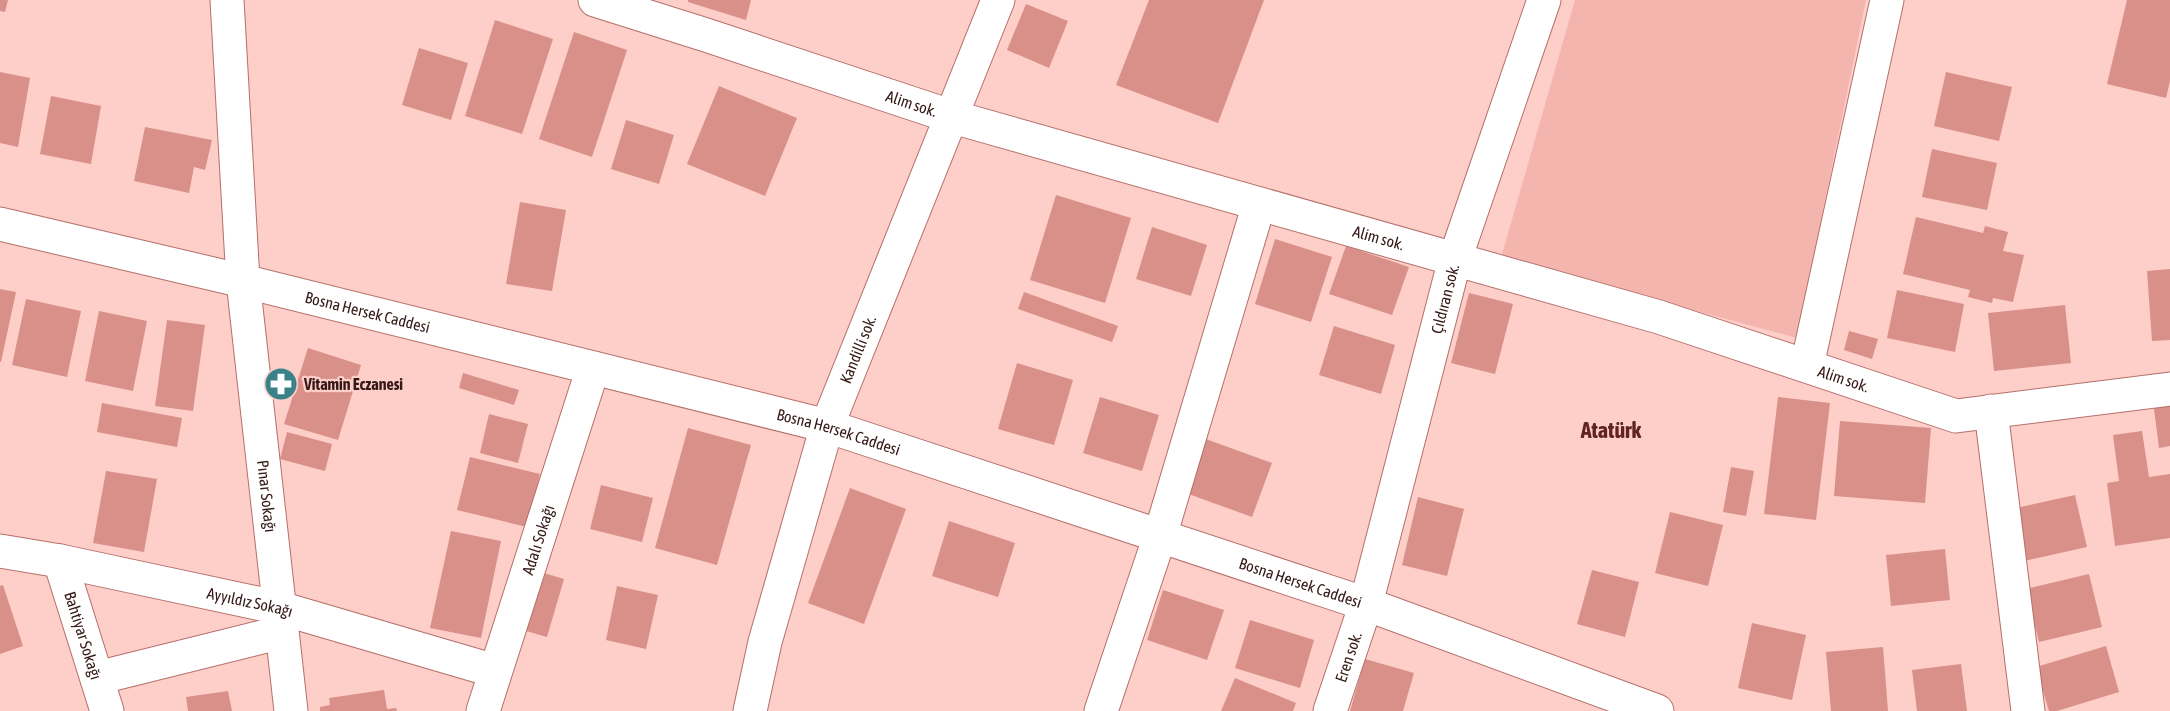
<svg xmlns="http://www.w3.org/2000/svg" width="2170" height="711" font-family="'Asap Condensed',sans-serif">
<rect width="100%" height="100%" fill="#fecec9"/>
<path fill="#f5b5af" d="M 1575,0 L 1866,0 L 1797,338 L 1501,258 Z"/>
<g fill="#d99089">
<path d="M 0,0 L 8,0 L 5,12 L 0,11 Z"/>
<path d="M 688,0 L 751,0 L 746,20 L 688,2 Z"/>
<path d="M 1149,0 L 1264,0 L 1218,123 L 1116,85 Z"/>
<path d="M 2127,0 L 2170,0 L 2170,81 L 2166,98 L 2107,84 Z"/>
<path d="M 1026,4 L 1068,21 L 1049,68 L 1007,50 Z"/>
<path d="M 495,20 L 553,39 L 522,134 L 465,116 Z"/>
<path d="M 574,32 L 627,50 L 592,157 L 539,139 Z"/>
<path d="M 419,48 L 468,63 L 451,120 L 402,105 Z"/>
<path d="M 0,72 L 30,78 L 18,147 L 0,143 Z"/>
<path d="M 1946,72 L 2012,87 L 1999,141 L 1934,126 Z"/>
<path d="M 719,86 L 797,118 L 765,196 L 687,164 Z"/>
<path d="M 51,96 L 101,106 L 91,164 L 40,154 Z"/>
<path d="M 626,120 L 674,135 L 659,184 L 611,169 Z"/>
<path d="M 145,127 L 212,140 L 205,170 L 194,167 L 189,193 L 134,181 Z"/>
<path d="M 1932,149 L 1997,163 L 1987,210 L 1922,197 Z"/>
<path d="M 1056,195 L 1131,218 L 1105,303 L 1030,280 Z"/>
<path d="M 520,202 L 566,210 L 552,291 L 506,284 Z"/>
<path d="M 1916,217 L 1983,233 L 1985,226 L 2008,232 L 2003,251 L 2024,255 L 2013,302 L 1993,298 L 1992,303 L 1968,297 L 1970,290 L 1903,274 Z"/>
<path d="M 1152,227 L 1207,245 L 1191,296 L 1136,279 Z"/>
<path d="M 1275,239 L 1332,257 L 1311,322 L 1255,304 Z"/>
<path d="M 1346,246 L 1409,267 L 1392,315 L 1329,294 Z"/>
<path d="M 2170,269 L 2170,340 L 2152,341 L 2147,271 Z"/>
<path d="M 0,289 L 16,292 L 1,362 L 0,362 Z"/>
<path d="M 1897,290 L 1964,304 L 1955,352 L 1887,338 Z"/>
<path d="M 1024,292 L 1118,326 L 1112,342 L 1018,309 Z"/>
<path d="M 1469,293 L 1513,304 L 1495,374 L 1451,363 Z"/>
<path d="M 26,299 L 81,311 L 67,377 L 12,365 Z"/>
<path d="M 2065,305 L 2071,363 L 1994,371 L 1988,313 Z"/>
<path d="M 99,311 L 147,321 L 133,391 L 85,381 Z"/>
<path d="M 167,320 L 205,325 L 193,411 L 155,406 Z"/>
<path d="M 1334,326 L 1395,345 L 1381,394 L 1319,375 Z"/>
<path d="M 1849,331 L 1878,339 L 1872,359 L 1844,350 Z"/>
<path d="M 308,348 L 361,365 L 338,440 L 284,424 Z"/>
<path d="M 1017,363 L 1073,380 L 1054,445 L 998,429 Z"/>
<path d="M 463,373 L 519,390 L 514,405 L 459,388 Z"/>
<path d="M 1100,397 L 1159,415 L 1142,471 L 1083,453 Z"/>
<path d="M 1778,397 L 1830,403 L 1816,520 L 1764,514 Z"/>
<path d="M 2170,399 L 2170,446 L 2159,448 L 2153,401 Z"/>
<path d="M 102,403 L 182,418 L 177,447 L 97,432 Z"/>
<path d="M 489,414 L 528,424 L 518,463 L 480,453 Z"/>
<path d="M 1840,421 L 1931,428 L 1925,503 L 1834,496 Z"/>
<path d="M 688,428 L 751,445 L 717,565 L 655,548 Z"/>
<path d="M 2142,431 L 2149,477 L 2170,474 L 2170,538 L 2115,546 L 2107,483 L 2119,481 L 2113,435 Z"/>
<path d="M 287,432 L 332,444 L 325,471 L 280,459 Z"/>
<path d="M 1203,438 L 1272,463 L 1252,517 L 1183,492 Z"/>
<path d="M 470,457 L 540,474 L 527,527 L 457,510 Z"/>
<path d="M 1731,467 L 1754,471 L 1746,516 L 1723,512 Z"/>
<path d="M 106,471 L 157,479 L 144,552 L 93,543 Z"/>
<path d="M 601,485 L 653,498 L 642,542 L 590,529 Z"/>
<path d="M 850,488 L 906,509 L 864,624 L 808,603 Z"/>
<path d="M 2075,495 L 2087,547 L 2024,561 L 2012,509 Z"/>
<path d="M 1418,497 L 1464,509 L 1447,576 L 1402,565 Z"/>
<path d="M 1670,512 L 1723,525 L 1708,586 L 1655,573 Z"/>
<path d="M 949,521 L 1015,543 L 998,597 L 932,576 Z"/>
<path d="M 451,531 L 501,541 L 481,638 L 430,628 Z"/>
<path d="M 1945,549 L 1950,600 L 1891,606 L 1886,555 Z"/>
<path d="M 1592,570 L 1639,582 L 1625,637 L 1577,624 Z"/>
<path d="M 544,573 L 564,579 L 547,637 L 526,631 Z"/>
<path d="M 2089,574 L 2102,627 L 2039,642 L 2026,589 Z"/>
<path d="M 3,585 L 23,646 L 0,654 L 0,586 Z"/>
<path d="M 617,586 L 658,595 L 646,649 L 606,640 Z"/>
<path d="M 1163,590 L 1224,610 L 1207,660 L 1147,640 Z"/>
<path d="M 1250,620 L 1314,640 L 1300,688 L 1235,668 Z"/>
<path d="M 1752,623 L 1806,635 L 1792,700 L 1738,688 Z"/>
<path d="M 2106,646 L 2119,692 L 2057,711 L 2049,711 L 2036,667 Z"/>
<path d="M 1883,647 L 1888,711 L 1831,711 L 1826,652 Z"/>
<path d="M 1365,659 L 1414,673 L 1403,711 L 1350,711 Z"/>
<path d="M 1961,664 L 1967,711 L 1917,711 L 1912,670 Z"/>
<path d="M 1235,678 L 1296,703 L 1293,711 L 1221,711 Z"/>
<path d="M 384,690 L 387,709 L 396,708 L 397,711 L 320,711 L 320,707 L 330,705 L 329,698 Z"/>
<path d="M 228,691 L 232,711 L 188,711 L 186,697 Z"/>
</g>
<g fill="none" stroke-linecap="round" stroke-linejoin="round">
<g stroke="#b56f69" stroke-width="35">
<g id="street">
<path id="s1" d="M 227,0 L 243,281 L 291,711"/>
<path id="s2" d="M 595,0 L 706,35 L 953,117 L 1659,317 L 1956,416 L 2170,389"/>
<path d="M 1807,366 L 1887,0"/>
<path d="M 1991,411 L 2028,711"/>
<path id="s3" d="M 0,551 L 60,561 L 280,608 L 495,671"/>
<path id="s4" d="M 60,561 L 107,711"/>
<path d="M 97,678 L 282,632"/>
<path id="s5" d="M 483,711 L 593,368"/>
<path id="s6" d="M 750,711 L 765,642 L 827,426 L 998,0"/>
<path d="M 1101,711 L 1160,536 L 1259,204"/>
<path id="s7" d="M 1330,711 L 1366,604 L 1455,259 L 1544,0"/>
</g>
</g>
<g stroke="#b56f69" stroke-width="35">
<g id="secondary">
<path id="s8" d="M 0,224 L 243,281 L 827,426 L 1366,604 L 1657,711"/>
</g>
</g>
<use href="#street" stroke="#fff" stroke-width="33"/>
<use href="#secondary" stroke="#fff" stroke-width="33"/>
</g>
<defs>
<g id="pharmacy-disc" transform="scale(1.725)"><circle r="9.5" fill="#3a8189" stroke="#fecec9"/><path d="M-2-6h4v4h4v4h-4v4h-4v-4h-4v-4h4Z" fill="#fff"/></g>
</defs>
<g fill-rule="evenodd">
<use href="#pharmacy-disc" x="281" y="384"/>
</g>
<g text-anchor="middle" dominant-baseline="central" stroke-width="4.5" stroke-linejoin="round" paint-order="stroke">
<g font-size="16" fill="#351917" stroke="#fecec9">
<text stroke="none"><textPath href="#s2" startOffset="333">Alim sok.</textPath></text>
<text stroke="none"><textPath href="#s2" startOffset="819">Alim sok.</textPath></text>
<text stroke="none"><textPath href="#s7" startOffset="428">Çıldıran sok.</textPath></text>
<text stroke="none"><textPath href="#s8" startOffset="378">Bosna Hersek Caddesi</textPath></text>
<text stroke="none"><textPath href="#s6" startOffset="378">Kandilli sok.</textPath></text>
<text stroke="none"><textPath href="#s2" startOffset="1305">Alim sok.</textPath></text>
<text stroke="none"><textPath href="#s8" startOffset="864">Bosna Hersek Caddesi</textPath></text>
<text stroke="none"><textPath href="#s1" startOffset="498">Pınar Sokağı</textPath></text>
<text stroke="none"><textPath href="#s5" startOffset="180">Adalı Sokağı</textPath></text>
<text stroke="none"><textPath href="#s8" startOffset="1350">Bosna Hersek Caddesi</textPath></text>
<text stroke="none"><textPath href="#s3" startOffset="255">Ayyıldız Sokağı</textPath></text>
<text stroke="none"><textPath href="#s4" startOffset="78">Bahtiyar Sokağı</textPath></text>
<text stroke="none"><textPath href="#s7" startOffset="57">Eren sok.</textPath></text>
</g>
<g font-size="16" font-weight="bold" fill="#351917" stroke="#fecec9" text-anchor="start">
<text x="304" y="384">Vitamin Eczanesi</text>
</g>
<g font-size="22" font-weight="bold" fill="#602320" stroke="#fecec9">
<text x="1611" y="430">Atatürk</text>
</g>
</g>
</svg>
